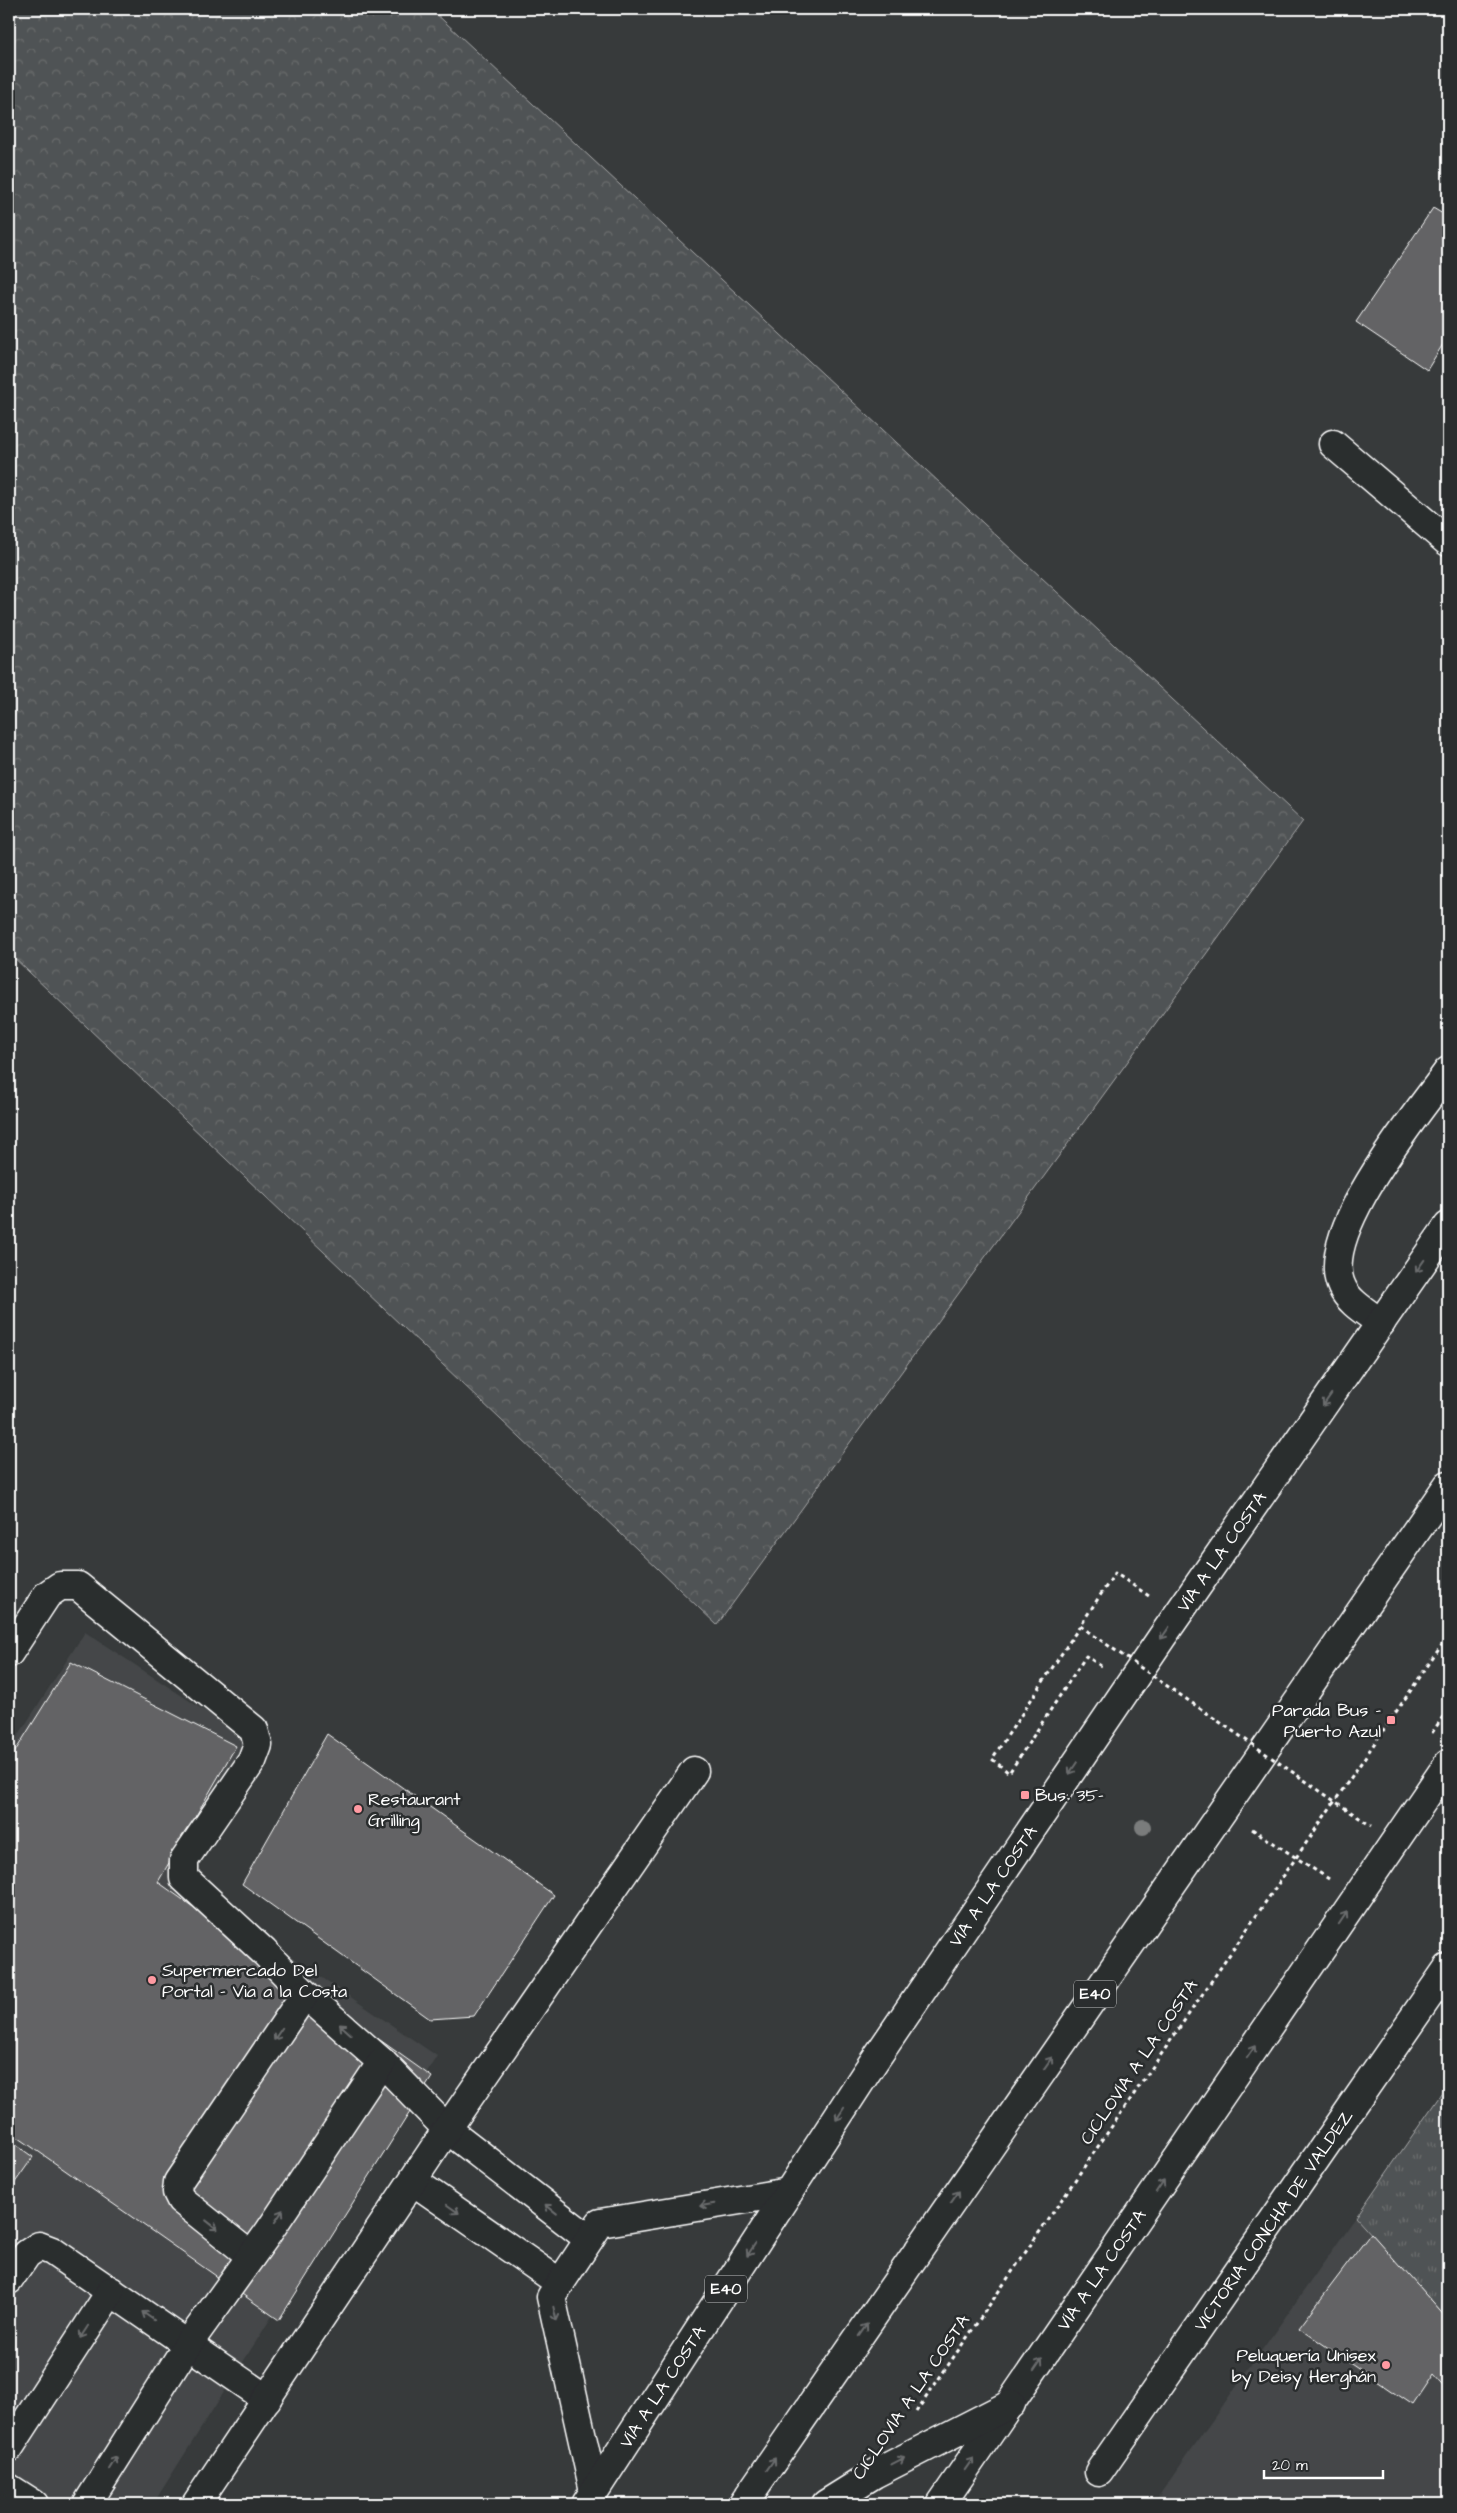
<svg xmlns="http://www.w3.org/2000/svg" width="1457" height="2513" font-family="'Architects Daughter',sans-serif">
<defs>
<pattern id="grass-tufts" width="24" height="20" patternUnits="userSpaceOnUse" patternTransform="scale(1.25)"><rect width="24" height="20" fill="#505354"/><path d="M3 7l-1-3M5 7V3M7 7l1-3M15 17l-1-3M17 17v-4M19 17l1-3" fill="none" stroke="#6a6d6e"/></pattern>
<pattern id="forest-crowns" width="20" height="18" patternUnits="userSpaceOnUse" patternTransform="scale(1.25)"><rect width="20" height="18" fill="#505354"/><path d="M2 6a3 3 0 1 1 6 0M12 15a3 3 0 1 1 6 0" fill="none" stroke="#6a6d6e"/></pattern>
</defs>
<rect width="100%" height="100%" fill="#373a3b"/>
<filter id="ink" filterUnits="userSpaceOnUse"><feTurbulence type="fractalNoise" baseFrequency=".02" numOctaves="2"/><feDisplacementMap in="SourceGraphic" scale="10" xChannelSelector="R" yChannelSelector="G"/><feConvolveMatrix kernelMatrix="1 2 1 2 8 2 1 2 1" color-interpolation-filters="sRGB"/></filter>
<g filter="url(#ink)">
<g fill="#444748">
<path d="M 85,1632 L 246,1738 L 172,1875 L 437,2056 L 153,2504 L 9,2504 L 9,1750 Z"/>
<path d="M 1356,2217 L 1448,2320 L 1448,2504 L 1153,2504 Z"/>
</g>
<path fill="url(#grass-tufts)" stroke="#a8a9aa" d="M 1448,2084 L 1448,2320 L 1356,2217 Z"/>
<path fill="url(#forest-crowns)" stroke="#a8a9aa" d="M 9,9 L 431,9 L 1303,821 L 717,1625 L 9,953 Z"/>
<g fill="#636465" stroke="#fff">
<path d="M 1433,208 L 1448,217 L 1448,336 L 1427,370 L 1356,322 Z"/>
<path d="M 71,1662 L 236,1746 L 158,1882 L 432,2077 L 279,2320 L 9,2131 L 9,1761 Z"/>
<path d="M 327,1734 L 554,1895 L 474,2016 L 430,2019 L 242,1884 Z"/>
<path d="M 9,2140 L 33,2157 L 9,2191 Z"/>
<path d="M 1371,2233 L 1448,2320 L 1448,2392 L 1433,2375 L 1413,2405 L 1299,2328 Z"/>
</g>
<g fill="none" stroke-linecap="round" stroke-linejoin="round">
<g stroke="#fff" stroke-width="31">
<g id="minor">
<path d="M 1333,444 L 1448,542"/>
<path d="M 1381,1323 C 1368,1313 1349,1303 1342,1287 C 1316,1234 1417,1115 1448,1071"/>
<path d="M 9,1653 L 47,1595 L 60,1586 L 78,1586 L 254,1730 L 258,1745 L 252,1761 L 184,1860 L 184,1878 L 264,1952 L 305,1994 L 382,2062 L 447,2129 L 589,2239"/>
<path d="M 413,2181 L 560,2283"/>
<path d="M 251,2256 L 181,2200 L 177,2192 L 178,2182 L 305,1994"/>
<path d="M 9,2280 L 27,2254 L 39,2246 L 52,2251 L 267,2399"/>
<path d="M 9,2448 L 111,2291"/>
<path id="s1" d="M 1099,2472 L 1448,1968"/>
<path d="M 9,2488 L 34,2504"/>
<path d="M 594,2491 L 551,2297 L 600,2223 L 789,2192"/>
<path d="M 87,2504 L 188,2344 L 268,2233 L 382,2062"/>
<path d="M 196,2504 L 447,2129 L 694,1771"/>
<path id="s2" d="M 941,2504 L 1448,1764"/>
</g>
</g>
<g stroke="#fff" stroke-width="31">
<g id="highway">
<path id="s3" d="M 586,2504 L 866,2073 L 1162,1637 L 1448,1226"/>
<path d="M 743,2504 L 1448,1485"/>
<path d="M 826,2504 L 874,2474 L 1011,2404"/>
</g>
</g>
<g stroke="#fff" stroke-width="3" stroke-dasharray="4 4" stroke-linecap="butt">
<path d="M 1101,1666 L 1086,1656 L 1009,1773 L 992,1759 L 1115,1573 L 1149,1596"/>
<path d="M 1432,1733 L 1448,1709"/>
<path d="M 1252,1829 L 1329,1879"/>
<path d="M 916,2412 L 1448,1636"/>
</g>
<use href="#minor" stroke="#2a2d2e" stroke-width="28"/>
<use href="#highway" stroke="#2a2d2e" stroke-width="28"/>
<path stroke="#fff" stroke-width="3" stroke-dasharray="4 4" stroke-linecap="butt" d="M 1080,1626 L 1371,1826"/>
</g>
<circle fill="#7a7c7c" cx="1143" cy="1827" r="8"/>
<defs><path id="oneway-shaft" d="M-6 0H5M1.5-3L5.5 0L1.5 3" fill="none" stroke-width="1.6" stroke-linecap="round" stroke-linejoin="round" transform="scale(1.25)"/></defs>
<g stroke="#6a6c6d">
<use href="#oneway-shaft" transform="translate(1420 1266) rotate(125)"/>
<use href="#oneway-shaft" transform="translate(1327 1400) rotate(125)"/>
<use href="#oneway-shaft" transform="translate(1165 1633) rotate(125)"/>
<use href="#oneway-shaft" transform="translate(1073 1768) rotate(124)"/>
<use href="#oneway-shaft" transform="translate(1343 1918) rotate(-56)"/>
<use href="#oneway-shaft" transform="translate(345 2029) rotate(-138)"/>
<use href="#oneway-shaft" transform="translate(278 2034) rotate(124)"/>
<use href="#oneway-shaft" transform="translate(1251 2052) rotate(-56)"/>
<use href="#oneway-shaft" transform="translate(1048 2063) rotate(-55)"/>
<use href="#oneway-shaft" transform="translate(840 2114) rotate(123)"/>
<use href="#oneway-shaft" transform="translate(1160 2186) rotate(-56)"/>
<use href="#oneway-shaft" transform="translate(955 2197) rotate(-55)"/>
<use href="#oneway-shaft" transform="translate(707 2205) rotate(171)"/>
<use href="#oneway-shaft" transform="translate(453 2209) rotate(35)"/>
<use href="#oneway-shaft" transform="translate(551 2209) rotate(-142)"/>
<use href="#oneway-shaft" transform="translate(279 2216) rotate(-56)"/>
<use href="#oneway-shaft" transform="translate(212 2225) rotate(38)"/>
<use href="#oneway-shaft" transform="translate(751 2250) rotate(123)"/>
<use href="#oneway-shaft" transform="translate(555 2314) rotate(77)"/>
<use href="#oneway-shaft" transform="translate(148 2316) rotate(-145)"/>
<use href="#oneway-shaft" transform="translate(863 2330) rotate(-55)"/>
<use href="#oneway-shaft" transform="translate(84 2332) rotate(123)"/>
<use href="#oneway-shaft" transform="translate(1038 2364) rotate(-56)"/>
<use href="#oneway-shaft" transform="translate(898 2461) rotate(-27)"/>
<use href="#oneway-shaft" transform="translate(113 2463) rotate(-58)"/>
<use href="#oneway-shaft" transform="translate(771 2464) rotate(-55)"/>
<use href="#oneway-shaft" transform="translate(969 2464) rotate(-55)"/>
</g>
</g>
<g fill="#ff9aa2" stroke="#2a2d2e" stroke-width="2">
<rect x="1386" y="1715" width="10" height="10" rx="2.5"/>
<rect x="1020" y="1790" width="10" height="10" rx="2.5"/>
<circle cx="358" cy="1809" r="5"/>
<circle cx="152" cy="1980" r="5"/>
<circle cx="1386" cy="2365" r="5"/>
</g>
<g text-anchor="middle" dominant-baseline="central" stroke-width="5" stroke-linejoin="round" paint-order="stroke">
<g fill="#2a2d2e" stroke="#bfc0c0" stroke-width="1">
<rect x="1074" y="1980.5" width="42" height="27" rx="4"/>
<rect x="705" y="2275.5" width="42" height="27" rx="4"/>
</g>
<g font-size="16" font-weight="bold" fill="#fff">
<text x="1095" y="1994">E40</text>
<text x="726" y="2289">E40</text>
</g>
<g font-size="18" fill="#fff" stroke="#2a2d2e">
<text stroke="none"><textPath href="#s3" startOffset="1145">VÍA A LA COSTA</textPath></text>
<text stroke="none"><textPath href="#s3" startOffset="740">VÍA A LA COSTA</textPath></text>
<text transform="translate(1139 2062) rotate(-56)">CICLOVÍA A LA COSTA</text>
<text stroke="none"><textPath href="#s1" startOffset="306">VICTORIA CONCHA DE VALDEZ</textPath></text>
<text stroke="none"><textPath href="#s2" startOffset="284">VÍA A LA COSTA</textPath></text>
<text stroke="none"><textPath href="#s3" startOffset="140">VÍA A LA COSTA</textPath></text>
<text transform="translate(911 2397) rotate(-56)">CICLOVÍA A LA COSTA</text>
</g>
<g font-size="18" fill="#fff" stroke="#2a2d2e" text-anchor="start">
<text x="1381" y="1710" text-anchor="end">Parada Bus -<tspan x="1381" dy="21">Puerto Azul</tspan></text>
<text x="1035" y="1795">Bus: 35-</text>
<text x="368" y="1799">Restaurant<tspan x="368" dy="21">Grilling</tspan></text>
<text x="162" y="1970">Supermercado Del<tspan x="162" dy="21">Portal - Via a la Costa</tspan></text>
<text x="1376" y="2355" text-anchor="end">Peluquería Unisex<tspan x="1376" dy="21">by Deisy Herghán</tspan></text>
</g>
</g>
<rect width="1457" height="2513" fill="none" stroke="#2a2d2e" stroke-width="30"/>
<rect x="15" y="15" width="1427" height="2483" fill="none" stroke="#fff" stroke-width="2" filter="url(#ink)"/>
<path d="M1264 2470v8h119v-8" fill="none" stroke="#ffffff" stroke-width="2.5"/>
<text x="1272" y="2470" font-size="15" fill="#ffffff" stroke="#2a2d2e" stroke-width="4" paint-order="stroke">20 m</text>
</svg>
